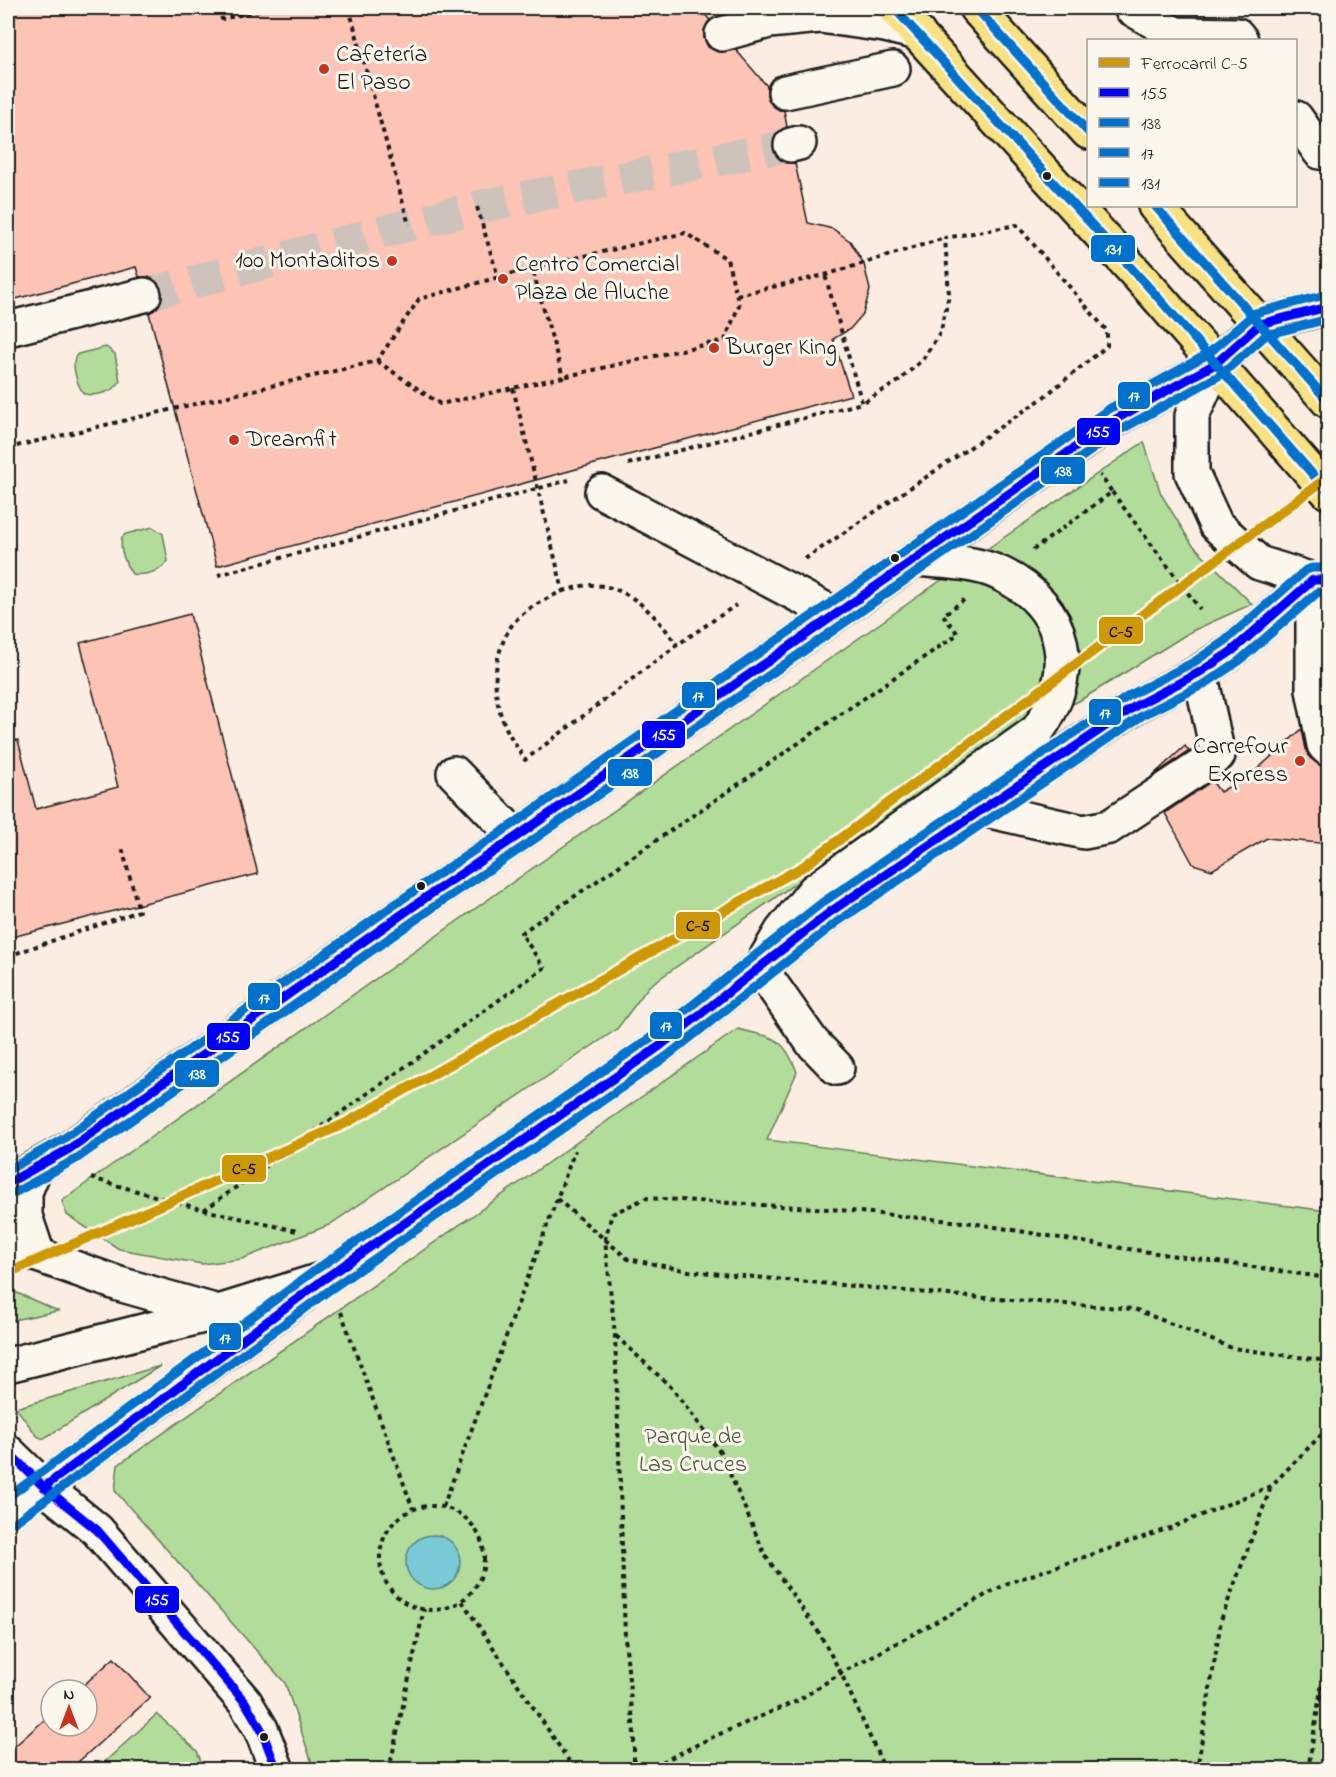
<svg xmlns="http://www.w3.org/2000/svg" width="1336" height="1777" font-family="'Indie Flower',sans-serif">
<rect width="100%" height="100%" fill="#fbede1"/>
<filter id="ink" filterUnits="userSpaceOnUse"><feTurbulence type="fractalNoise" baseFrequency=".0167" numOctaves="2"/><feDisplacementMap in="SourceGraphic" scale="12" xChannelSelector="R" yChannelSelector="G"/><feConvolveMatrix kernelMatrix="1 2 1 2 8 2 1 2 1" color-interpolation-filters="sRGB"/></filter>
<g filter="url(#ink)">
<g fill="#b1dc9a" stroke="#667c5b" stroke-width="1.5">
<path d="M 106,347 L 115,354 L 120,381 C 114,393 96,396 84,394 C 77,385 72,368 75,357 L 78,354 Z"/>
<path d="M 1144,442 L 1161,494 L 1191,543 L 1252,604 L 1192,631 L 1079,701 L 1013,731 L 649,986 L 617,1029 L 329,1225 L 242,1259 L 202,1264 L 119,1249 L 67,1215 L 62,1201 L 113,1164 L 937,583 Z"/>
<path d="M 153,527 L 163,534 L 168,561 C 161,572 144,576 132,574 C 125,564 119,549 122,537 L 126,534 Z"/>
<path d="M 738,1029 C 773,1038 783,1035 797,1072 L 767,1140 L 1328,1211 L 1328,1769 L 314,1769 L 285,1683 L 115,1491 L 118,1465 Z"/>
<path d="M 8,1289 L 58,1311 L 8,1321 Z"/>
<path d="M 160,1366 L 43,1439 L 37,1436 L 16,1408 Z"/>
<path d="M 157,1714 L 197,1751 L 204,1769 L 97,1769 Z"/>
</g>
<circle fill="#7acad5" stroke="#54848b" stroke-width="1.5" cx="433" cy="1562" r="27"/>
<g fill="#fdc3b5" stroke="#1c1c1c" stroke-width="1.5">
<path d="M 8,8 L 699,8 L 710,20 L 704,30 L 704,38 L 708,47 L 718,52 L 736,50 L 767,86 L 767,95 L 771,104 L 779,110 L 784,110 L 787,127 L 778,132 L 773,139 L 773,149 L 778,158 L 785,163 L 795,163 L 808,223 L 833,229 L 850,241 L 864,264 L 870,290 L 863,314 L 850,329 L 833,339 L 851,395 L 217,566 L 149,313 L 157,308 L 162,300 L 162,291 L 158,282 L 150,277 L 139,277 L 136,267 L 8,301 Z"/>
<path d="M 190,614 L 258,874 L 8,938 L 8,741 L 18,740 L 36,809 L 118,787 L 80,643 Z"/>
<path d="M 1302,729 L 1306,749 L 1310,758 L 1323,767 L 1329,767 L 1329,844 L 1267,838 L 1212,870 L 1193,864 L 1165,813 L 1212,781 L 1220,792 L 1253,773 Z"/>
<path d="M 1185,746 L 1189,751 L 1151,777 Z"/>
<path d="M 114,1658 L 150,1698 L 69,1770 L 8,1770 L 8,1752 L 51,1714 L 51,1726 L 87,1726 L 87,1690 L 78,1690 Z"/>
</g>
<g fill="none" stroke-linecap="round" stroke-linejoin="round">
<path stroke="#cec3ba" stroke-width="33" stroke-dasharray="33 16" stroke-linecap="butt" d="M 144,295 L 477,207 L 791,145"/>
<g stroke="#1c1c1c" stroke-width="38">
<g id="minor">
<path d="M 1131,8 L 1175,34 L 1237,35 L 1241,40"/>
<path d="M 722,34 L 769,21 L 820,16 L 885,25 L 918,33"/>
<path d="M 785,92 L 893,69"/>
<path d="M 1296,118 L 1320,152"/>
<path d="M 791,145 L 799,143"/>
<path d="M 8,329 L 144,295"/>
<path d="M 1215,364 L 1192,416 L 1192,473 L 1216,525 L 1259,563 L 1313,580 L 1328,580"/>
<path d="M 602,492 L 834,614"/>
<path d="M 1313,580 L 1313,690 L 1324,745 L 1328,749"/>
<path d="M 454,773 L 516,837"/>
<path d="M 981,809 L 1084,832 L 1109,827 L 1218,755 L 1200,672"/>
<path d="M 837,1068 L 812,1042 L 760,968 L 782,931 L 814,891 L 1037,731 C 1080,673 1068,606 1001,574 C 977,562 942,561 915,559"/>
<path d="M 35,1168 L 25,1192 L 25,1216 L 38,1255"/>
<path d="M 8,1183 L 69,1149 L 428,896 L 516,837 L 1116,419 L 1215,364 L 1260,324 L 1328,307"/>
<path d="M 8,1246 L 38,1255 L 119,1284 L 218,1312"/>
<path d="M 8,1365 L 219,1312 L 324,1279 L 660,1046 L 830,912 L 981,809 L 1137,705 L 1200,672 L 1232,651 L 1313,580"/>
<path d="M 8,1452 L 44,1487 L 97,1530 L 245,1702 L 261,1729 L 277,1770"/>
<path d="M 8,1512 L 303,1295"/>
</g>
</g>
<g stroke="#1c1c1c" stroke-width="38">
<g id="major">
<path d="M 894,8 L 1155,294 L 1328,492"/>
<path d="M 976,8 L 1088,132"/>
<path d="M 1155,206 L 1328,401"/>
</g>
</g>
<g stroke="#1c1c1c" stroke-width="4" stroke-dasharray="4.5 4.5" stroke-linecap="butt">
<path d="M 219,8 L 222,19 L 271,8"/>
<path d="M 349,8 L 409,225"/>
<path d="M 477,207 L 498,277"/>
<path d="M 532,268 L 685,233 L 727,259 L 739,305 L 725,340 L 563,377"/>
<path d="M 737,295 L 825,275 L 945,238"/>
<path d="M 513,388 L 563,591 C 545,599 520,611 510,628 C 493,656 491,693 504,723 C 509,736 518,748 525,760 L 677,645 L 736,605"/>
<path d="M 8,448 L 377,361 L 419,299 L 532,268 L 563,377 L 440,404 L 377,361"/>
<path d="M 628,464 L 862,403"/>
<path d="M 1112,492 L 1200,609"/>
<path d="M 1033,550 L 1112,492 L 1100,475"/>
<path d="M 805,559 L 1040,400 L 1107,346 L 1107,331 L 1017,225 L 945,238 L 949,295 L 941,331 L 923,359 L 899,381 L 862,403 L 825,275"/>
<path d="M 218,575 L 569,480"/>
<path d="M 563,591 C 572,589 582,585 591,585 C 629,585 657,616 677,645"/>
<path d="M 8,956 L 139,911 L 122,848"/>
<path d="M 91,1178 L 204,1210 L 297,1231"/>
<path d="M 557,1199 L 628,1259 L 689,1271 L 971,1297 L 1134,1309 L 1232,1348 L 1328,1361"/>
<path d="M 204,1210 L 544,968 L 521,933 L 958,634 L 943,615 L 964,600"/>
<path d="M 341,1312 L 413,1509"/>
<path d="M 616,1336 L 672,1388 L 721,1453 L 765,1555 L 819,1633 L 841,1673 L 885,1770"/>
<circle cx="432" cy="1558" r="52"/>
<path d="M 443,1507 L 575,1150"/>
<path d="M 462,1601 L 575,1770"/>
<path d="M 389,1770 L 424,1609"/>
<path d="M 634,1770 L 634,1733 L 625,1637 L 615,1335 L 605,1239 L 612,1214 L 646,1198 L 830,1209 L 972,1223 L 1101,1245 L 1328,1278"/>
<path d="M 646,1770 L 715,1736 L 797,1701 L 841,1673 L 1008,1583 L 1173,1527 L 1271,1486 L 1328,1428"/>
<path d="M 1197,1770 L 1221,1620 L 1271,1487"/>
<path d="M 1308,1770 L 1328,1645"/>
</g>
<use href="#minor" stroke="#fbf7ec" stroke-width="33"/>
<use href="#major" stroke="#f8e181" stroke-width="33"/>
<g stroke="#fbf7ec" stroke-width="14">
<g id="bus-1">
<path d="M 8,1183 L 69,1149 L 428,896 L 516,837 L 1116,419 L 1215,364 L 1260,324 L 1328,307"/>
<path d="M 8,1452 L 44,1487 L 97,1530 L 245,1702 L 261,1729 L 277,1770"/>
<path d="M 44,1487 L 324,1279 L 660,1046 L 830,912 L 1137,705 L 1200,672 L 1232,651 L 1313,580 L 1328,580"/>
</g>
</g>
<g stroke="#fbf7ec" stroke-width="14">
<g id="bus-2">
<path d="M 14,1193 L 76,1159 L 435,906 L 523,847 L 1122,429 L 1222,374 L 1266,335 L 1328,319"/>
<path d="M 15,1522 L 331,1289 L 667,1056 L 837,922 L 1143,715 L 1206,683 L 1239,661 L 1318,592 L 1328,592"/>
</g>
</g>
<g stroke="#fbf7ec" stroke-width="14">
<g id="bus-3">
<path d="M 8,1170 L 63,1139 L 421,886 L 509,827 L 1109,409 L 1208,354 L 1255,313 L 1325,295"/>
<path d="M 8,1497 L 317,1269 L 653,1036 L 823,902 L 1130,695 L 1194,662 L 1225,641 L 1306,570 L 1312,568 L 1328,568"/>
</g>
</g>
<g stroke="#fbf7ec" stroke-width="14">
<g id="bus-4">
<path d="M 894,8 L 1155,294 L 1328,492"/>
<path d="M 976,8 L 1088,132"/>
<path d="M 1155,206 L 1328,401"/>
</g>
</g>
<use href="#bus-1" stroke="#00f" stroke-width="9"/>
<use href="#bus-2" stroke="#0072ce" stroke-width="9"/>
<use href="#bus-3" stroke="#0072ce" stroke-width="9"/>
<use href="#bus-4" stroke="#0072ce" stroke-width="9"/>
<g stroke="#fbf7ec" stroke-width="15">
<path id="rail-1" d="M 8,1273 L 344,1124 L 804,866 L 1328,477"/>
</g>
<use href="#rail-1" stroke="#ce9806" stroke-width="10"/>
</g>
</g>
<g fill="#c8321e" stroke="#fbf7ec" stroke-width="2">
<circle cx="324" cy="69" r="6"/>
<circle cx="392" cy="261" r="6"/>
<circle cx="503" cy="279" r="6"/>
<circle cx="714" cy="348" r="6"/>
<circle cx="234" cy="440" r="6"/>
<circle cx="1300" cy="761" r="6"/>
</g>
<g fill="#1c1c1c" stroke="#fbf7ec" stroke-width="2">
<circle cx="1047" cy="176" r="5"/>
<circle cx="895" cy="558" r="5"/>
<circle cx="421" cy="886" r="5"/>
<circle cx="264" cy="1737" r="5"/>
</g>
<g text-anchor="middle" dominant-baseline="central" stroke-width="6" stroke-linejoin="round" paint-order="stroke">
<g font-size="24" fill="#1c1c1c" stroke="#fbf7ec" text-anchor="start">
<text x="336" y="55">Cafetería<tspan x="336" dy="28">El Paso</tspan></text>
<text x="380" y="261" text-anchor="end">100 Montaditos</text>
<text x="515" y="265">Centro Comercial<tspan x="515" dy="28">Plaza de Aluche</tspan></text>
<text x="726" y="348">Burger King</text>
<text x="246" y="440">Dreamfit</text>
<text x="1288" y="747" text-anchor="end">Carrefour<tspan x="1288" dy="28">Express</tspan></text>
</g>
<g font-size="24" fill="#495642" stroke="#fbf7ec">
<text x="693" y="1437">Parque de<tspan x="693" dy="28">Las Cruces</tspan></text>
</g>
</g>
<g stroke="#fbf7ec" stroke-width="2">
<rect x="1090" y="234" width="46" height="29" rx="6" fill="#0072ce"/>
<rect x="1117" y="381" width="34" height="29" rx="6" fill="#0072ce"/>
<rect x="1076" y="417" width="45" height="29" rx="6" fill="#00f"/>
<rect x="1040" y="456" width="46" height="29" rx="6" fill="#0072ce"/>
<rect x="1098" y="616" width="46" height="29" rx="6" fill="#ce9806"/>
<rect x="681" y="681" width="35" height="28" rx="6" fill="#0072ce"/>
<rect x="1088" y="698" width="34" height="28" rx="6" fill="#0072ce"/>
<rect x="641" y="720" width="45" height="29" rx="6" fill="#00f"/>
<rect x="607" y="758" width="46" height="29" rx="6" fill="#0072ce"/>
<rect x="675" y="911" width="46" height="29" rx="6" fill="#ce9806"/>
<rect x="247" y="982" width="34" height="29" rx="6" fill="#0072ce"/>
<rect x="649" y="1011" width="34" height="29" rx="6" fill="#0072ce"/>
<rect x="206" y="1022" width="45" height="29" rx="6" fill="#00f"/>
<rect x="174" y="1059" width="46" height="29" rx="6" fill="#0072ce"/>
<rect x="221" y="1154" width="46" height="29" rx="6" fill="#ce9806"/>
<rect x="208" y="1322" width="34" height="29" rx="6" fill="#0072ce"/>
<rect x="134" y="1585" width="46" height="29" rx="6" fill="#00f"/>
</g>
<g font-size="16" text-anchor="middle" font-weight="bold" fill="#fff">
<text x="1113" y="254">131</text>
<text x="1134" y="401">17</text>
<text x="1098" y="437">155</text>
<text x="1063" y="476">138</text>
<text x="698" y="701">17</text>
<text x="1105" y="718">17</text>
<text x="664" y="740">155</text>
<text x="630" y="778">138</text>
<text x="264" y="1003">17</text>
<text x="666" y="1031">17</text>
<text x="228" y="1042">155</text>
<text x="197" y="1079">138</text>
<text x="225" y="1343">17</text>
<text x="157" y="1605">155</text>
</g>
<g font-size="16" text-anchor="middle" font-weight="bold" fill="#111">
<text x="1121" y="637">C-5</text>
<text x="698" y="931">C-5</text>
<text x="244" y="1174">C-5</text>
</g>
<rect width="1336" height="1777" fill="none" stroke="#fbf7ec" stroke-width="30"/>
<rect x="15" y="15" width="1306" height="1747" fill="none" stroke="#1c1c1c" stroke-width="2" filter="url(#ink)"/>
<rect x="1087" y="39" width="210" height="168" fill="#fbf7ec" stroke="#a29f99" stroke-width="1.5"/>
<rect x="1099" y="58" width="30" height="9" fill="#ce9806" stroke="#a29f99" stroke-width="1.5"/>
<text x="1141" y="69" font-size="18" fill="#1c1c1c">Ferrocarril C-5</text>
<rect x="1099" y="88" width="30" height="9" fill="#0000ff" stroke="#a29f99" stroke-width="1.5"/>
<text x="1141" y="99" font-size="18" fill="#1c1c1c">155</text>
<rect x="1099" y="118" width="30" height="9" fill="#0072ce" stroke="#a29f99" stroke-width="1.5"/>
<text x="1141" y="129" font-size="18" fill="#1c1c1c">138</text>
<rect x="1099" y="148" width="30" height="9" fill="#0072ce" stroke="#a29f99" stroke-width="1.5"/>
<text x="1141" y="159" font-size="18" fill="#1c1c1c">17</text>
<rect x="1099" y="178" width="30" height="9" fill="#0072ce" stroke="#a29f99" stroke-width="1.5"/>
<text x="1141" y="189" font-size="18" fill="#1c1c1c">131</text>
<g transform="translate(69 1708)"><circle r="28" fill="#fbf7ec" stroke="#a29f99" stroke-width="1.5"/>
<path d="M0-4.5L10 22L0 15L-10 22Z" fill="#c8321e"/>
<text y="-9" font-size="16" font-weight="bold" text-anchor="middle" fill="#1c1c1c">N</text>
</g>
</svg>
